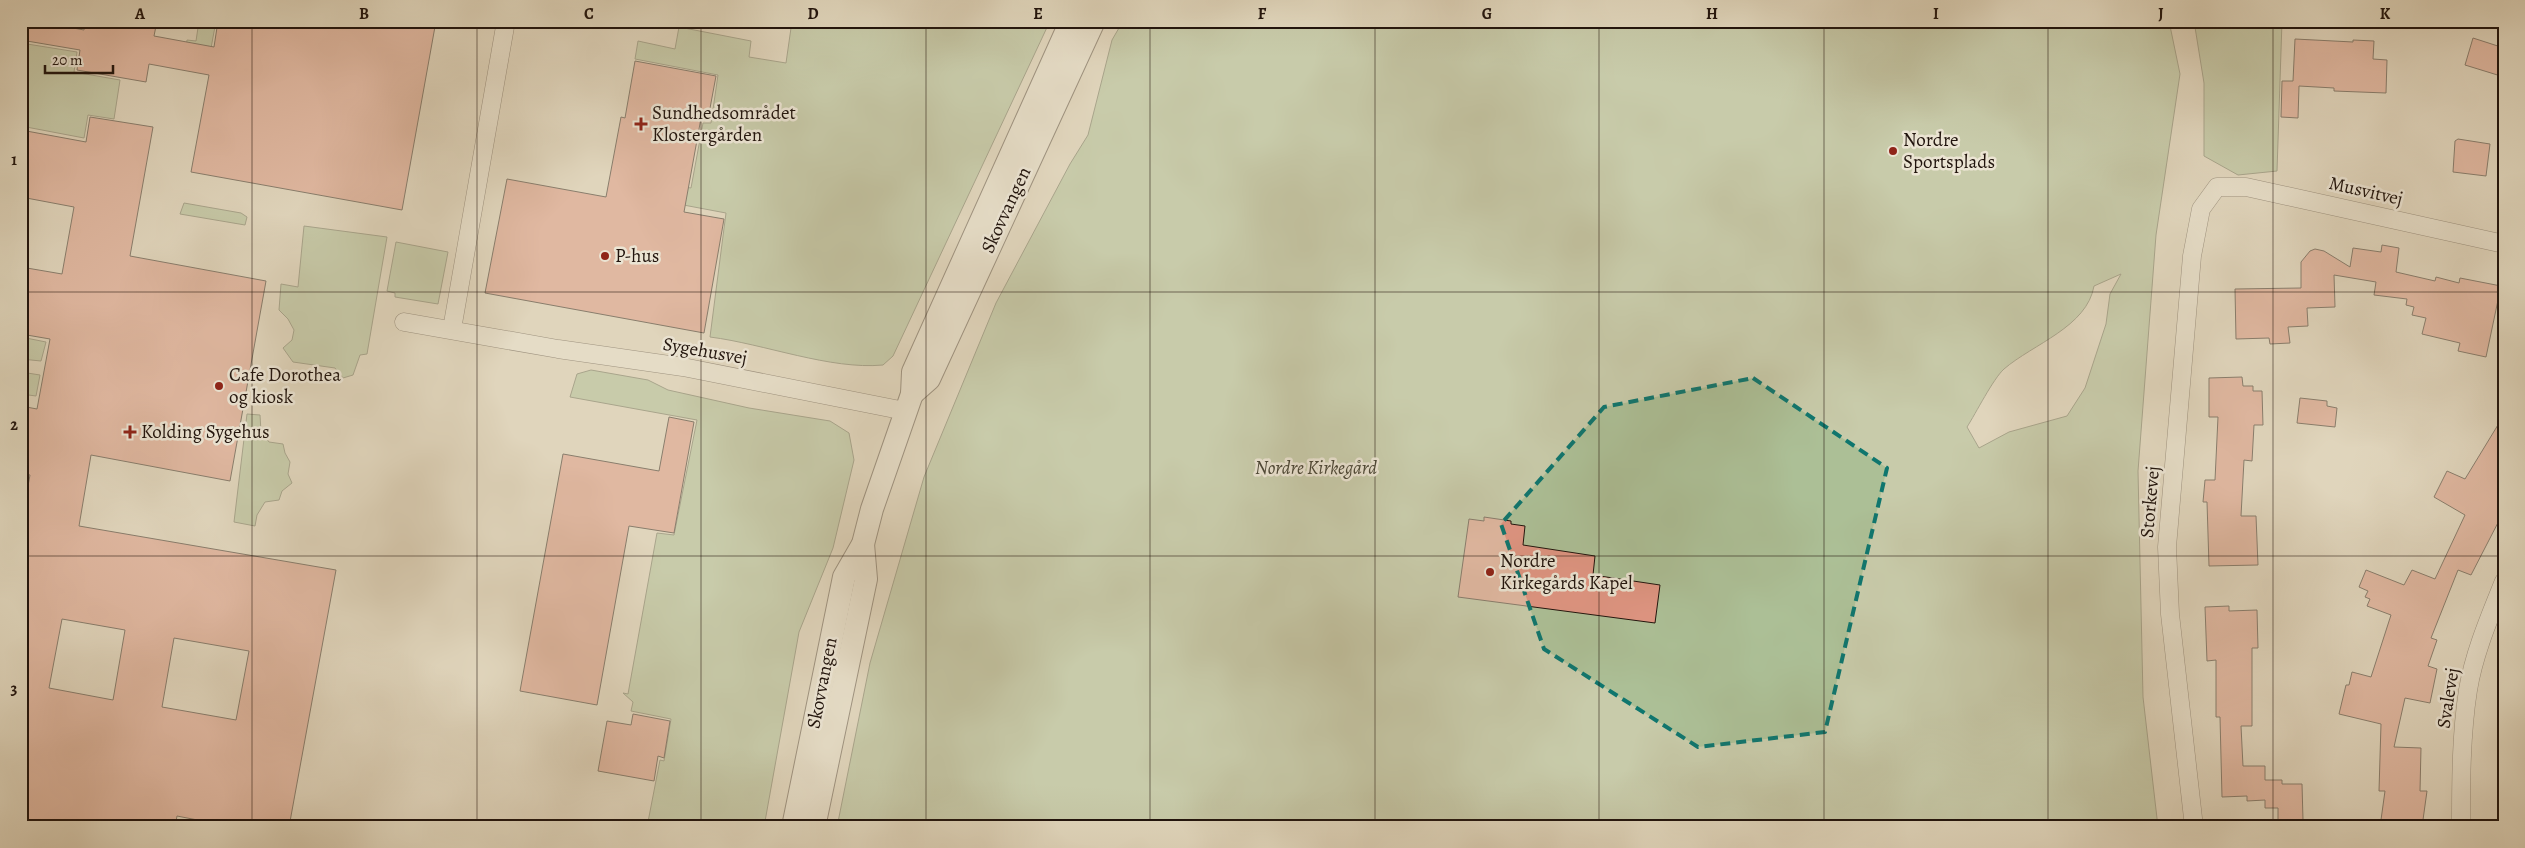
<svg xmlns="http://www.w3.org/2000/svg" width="2525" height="848" font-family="Alegreya,serif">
<rect width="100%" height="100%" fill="#e0d6bc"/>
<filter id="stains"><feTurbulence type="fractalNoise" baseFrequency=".004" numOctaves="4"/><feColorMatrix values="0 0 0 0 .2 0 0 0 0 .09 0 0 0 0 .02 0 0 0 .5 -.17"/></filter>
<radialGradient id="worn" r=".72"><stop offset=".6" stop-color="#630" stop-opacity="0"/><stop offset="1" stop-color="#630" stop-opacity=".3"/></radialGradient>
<g fill="#acbf96" stroke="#666a52" fill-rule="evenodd">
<path d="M 199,21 L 216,21 L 209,59 L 185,54 L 187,40 L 196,41 Z"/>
<path d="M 792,21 L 1050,21 L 893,356 L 883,365 C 830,370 765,344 710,337 L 726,213 L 609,191 L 612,175 L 691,188 L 703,123 L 711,123 L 718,75 L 635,59 L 638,41 L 675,49 L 679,27 L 751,41 L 749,57 L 786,63 Z"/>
<path d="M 1123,21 L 2169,21 L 2180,74 L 2156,235 L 2138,471 L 2143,697 L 2158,827 L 837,827 L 870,663 L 924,477 L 996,303 L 1070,164 L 1088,135 L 1112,40 ZM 2121,274 L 2110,294 L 2106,324 L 2085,388 L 2067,416 L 2009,432 L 1979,448 L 1967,427 C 1976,413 1993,379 2004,369 C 2033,344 2087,327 2094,286 Z"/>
<path d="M 2194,21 L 2282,21 L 2277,171 L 2238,175 L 2204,156 L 2204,83 Z"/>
<path d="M 21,43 L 77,52 L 74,72 L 120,80 L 114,119 L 88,115 L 84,138 L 21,126 Z"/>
<path d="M 184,203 L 241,213 L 247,217 L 245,225 L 180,214 Z"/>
<path d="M 304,226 L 387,237 L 367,354 L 360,355 L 353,375 L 343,378 L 335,368 L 293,362 L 283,348 L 292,340 L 294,330 L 288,319 L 279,310 L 281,284 L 298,287 Z"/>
<path d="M 396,242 L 448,252 L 438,304 L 395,297 L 395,293 L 387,291 Z"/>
<path d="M 21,337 L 46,342 L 41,361 L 21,359 Z"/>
<path d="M 591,370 L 648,380 L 668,390 L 749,408 L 830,421 L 849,433 L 854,460 L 833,548 L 799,632 L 764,827 L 647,827 L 660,760 L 664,761 L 671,719 L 631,711 L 633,702 L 623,693 L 628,694 L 657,533 L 674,535 L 697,420 L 570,397 L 577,374 Z"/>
<path d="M 21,372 L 40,375 L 36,396 L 21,394 Z"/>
<path d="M 247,414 L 260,415 L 261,432 L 269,442 L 283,444 L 285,453 L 290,462 L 288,474 L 292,483 L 282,491 L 279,500 L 265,502 L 257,515 L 255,526 L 234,522 Z"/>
</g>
<g fill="#df9582" stroke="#21140d" fill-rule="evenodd">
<path d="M 21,21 L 36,21 L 84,30 L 85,21 L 157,21 L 154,36 L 214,47 L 218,21 L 436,21 L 402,210 L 191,172 L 209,75 L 149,64 L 146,82 L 77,70 L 80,50 L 21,40 Z"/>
<path d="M 2473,38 L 2504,48 L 2504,77 L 2465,65 Z"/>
<path d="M 2295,39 L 2353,42 L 2353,40 L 2374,41 L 2373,59 L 2387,60 L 2386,93 L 2334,91 L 2334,88 L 2299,86 L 2298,118 L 2281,117 L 2282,81 L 2293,81 Z"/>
<path d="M 635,61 L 716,76 L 708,119 L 701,118 L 684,212 L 724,219 L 704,333 L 485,293 L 507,179 L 606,197 L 621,117 L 625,118 Z"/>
<path d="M 90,117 L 153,127 L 130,256 L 266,281 L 230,481 L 91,455 L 79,526 L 336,570 L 289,827 L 223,827 L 223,825 L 177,816 L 175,827 L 21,827 L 21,524 L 30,475 L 21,473 L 21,406 L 37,409 L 50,339 L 21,334 L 21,267 L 62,274 L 74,207 L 21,197 L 21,130 L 86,142 ZM 62,619 L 125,630 L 113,700 L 49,688 ZM 174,638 L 249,651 L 236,720 L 162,707 Z"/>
<path d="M 2458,139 L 2490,144 L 2486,176 L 2453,172 L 2455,141 Z"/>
<path d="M 2382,245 L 2399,248 L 2396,272 L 2435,281 L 2436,277 L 2459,283 L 2460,278 L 2501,286 L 2486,357 L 2458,351 L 2460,343 L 2422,334 L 2426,318 L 2412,315 L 2414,307 L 2406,305 L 2407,299 L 2374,295 L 2376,282 L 2334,275 L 2335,307 L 2307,308 L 2308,326 L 2288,327 L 2290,343 L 2270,344 L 2269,338 L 2236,339 L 2235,289 L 2301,288 L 2301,262 L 2310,251 L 2315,249 L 2324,251 L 2350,267 L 2353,248 L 2381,252 Z"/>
<path d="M 2242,377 L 2243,386 L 2253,386 L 2253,391 L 2262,391 L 2263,425 L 2254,425 L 2252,461 L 2244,460 L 2241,516 L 2256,516 L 2258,565 L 2209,566 L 2207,502 L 2203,502 L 2205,480 L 2215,480 L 2218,417 L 2209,417 L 2209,378 Z"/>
<path d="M 2300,398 L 2327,401 L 2327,406 L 2337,408 L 2335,427 L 2297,423 Z"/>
<path d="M 2504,415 L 2504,511 L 2471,575 L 2458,570 L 2431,638 L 2437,640 L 2428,666 L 2437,669 L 2430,703 L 2405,698 L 2394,747 L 2421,748 L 2420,791 L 2427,791 L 2422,827 L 2380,827 L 2385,791 L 2379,791 L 2381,724 L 2339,714 L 2346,685 L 2349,685 L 2352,672 L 2371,677 L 2391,615 L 2367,606 L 2370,599 L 2365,597 L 2368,591 L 2359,587 L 2366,570 L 2404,585 L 2412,570 L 2435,579 L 2465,515 L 2434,497 L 2447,471 L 2465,479 Z"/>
<path d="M 669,417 L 694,422 L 674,533 L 629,526 L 597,705 L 520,691 L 563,454 L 659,471 Z"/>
<path d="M 1484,517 L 1511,521 L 1511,524 L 1525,526 L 1523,545 L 1595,556 L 1593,575 L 1660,585 L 1655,623 L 1458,597 L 1469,519 L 1484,521 Z"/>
<path d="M 2229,606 L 2229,611 L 2257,610 L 2258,648 L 2252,648 L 2252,726 L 2241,726 L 2243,766 L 2265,766 L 2265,780 L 2282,780 L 2282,784 L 2302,784 L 2303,820 L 2278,821 L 2278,808 L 2265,808 L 2265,800 L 2247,801 L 2247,796 L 2222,797 L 2220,717 L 2216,717 L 2216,660 L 2207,661 L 2205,607 Z"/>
<path d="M 633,714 L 670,721 L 664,758 L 658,756 L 654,781 L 598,771 L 607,721 L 631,725 Z"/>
</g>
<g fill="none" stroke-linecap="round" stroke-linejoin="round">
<g stroke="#514439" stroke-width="19">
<g id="minor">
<path d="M 404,322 L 558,349 L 683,367 L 905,411"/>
<path d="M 452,329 L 506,21"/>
<path d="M 2194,827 L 2170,614 L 2167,547 L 2192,256 L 2201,209 L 2217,187 L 2246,187 L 2504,244"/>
<path d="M 2461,827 C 2461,781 2461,735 2468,690 C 2474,653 2490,616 2504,581"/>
</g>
</g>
<g stroke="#514439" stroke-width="24">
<g id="tertiary">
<path d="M 912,394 L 929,379 L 1094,21"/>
<path d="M 793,827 L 844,577 L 863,544 L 872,509 L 912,394 L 913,372 L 1071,21"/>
<path d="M 814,827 L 866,579 L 863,544"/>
</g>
</g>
<use href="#minor" stroke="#ebe4d3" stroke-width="18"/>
<use href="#tertiary" stroke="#ebe4d3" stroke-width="22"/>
</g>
<path d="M0 0H2525V848H0ZM 1753,378 L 1887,468 L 1825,732 L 1698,747 L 1544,649 L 1501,524 L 1604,407 Z" fill="#e0d6bc" fill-opacity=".55" fill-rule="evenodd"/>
<path fill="none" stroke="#0f766e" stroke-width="4" stroke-dasharray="10 6" stroke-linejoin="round" d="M 1753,378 L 1887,468 L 1825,732 L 1698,747 L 1544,649 L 1501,524 L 1604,407 Z"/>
<path fill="none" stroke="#21140d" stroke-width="1" stroke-opacity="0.55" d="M 252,21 L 252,827M 477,21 L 477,827M 701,21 L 701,827M 926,21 L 926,827M 1150,21 L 1150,827M 1375,21 L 1375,827M 1599,21 L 1599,827M 1824,21 L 1824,827M 2048,21 L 2048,827M 2273,21 L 2273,827M 21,292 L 2504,292M 21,556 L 2504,556"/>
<g fill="#8f2418" stroke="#ebe4d3" stroke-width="2">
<path d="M638.5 116.5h5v5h5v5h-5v5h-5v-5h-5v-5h5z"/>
<circle cx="1893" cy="151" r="5"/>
<circle cx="605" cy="256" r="5"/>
<circle cx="219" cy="386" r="5"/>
<path d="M127.5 424.5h5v5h5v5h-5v5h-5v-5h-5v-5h5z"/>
<circle cx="1490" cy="572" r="5"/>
</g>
<g text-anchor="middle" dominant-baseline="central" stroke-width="5" stroke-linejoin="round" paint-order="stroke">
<g font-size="19" fill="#21140d" stroke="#ebe4d3" text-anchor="start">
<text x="652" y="113">Sundhedsområdet<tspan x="652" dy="22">Klostergården</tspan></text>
<text x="1903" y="140">Nordre<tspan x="1903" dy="22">Sportsplads</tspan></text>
<text x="615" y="256">P-hus</text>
<text x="229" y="375">Cafe Dorothea<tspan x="229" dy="22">og kiosk</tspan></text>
<text x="141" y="432">Kolding Sygehus</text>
<text x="1500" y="561">Nordre<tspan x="1500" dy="22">Kirkegårds Kapel</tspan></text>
</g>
<g font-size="19" fill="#21140d" stroke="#ebe4d3">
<text transform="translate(2366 191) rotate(13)">Musvitvej</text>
<text transform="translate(1006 210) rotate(-65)">Skovvangen</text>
<text transform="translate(705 351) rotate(10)">Sygehusvej</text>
<text transform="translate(2150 502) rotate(-85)">Storkevej</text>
<text transform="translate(822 683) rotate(-79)">Skovvangen</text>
<text transform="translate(2448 698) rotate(-81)">Svalevej</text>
</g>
<g font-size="19" font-style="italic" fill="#4b4736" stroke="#ebe4d3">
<text x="1316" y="468">Nordre Kirkegård</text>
</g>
</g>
<rect width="2525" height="848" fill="none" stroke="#e0d6bc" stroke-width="55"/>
<path d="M45 65v8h68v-8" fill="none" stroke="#21140d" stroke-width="2.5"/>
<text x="52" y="65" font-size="15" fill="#21140d" stroke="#ebe4d3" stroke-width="4" paint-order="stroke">20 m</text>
<rect x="28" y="28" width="2470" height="792" fill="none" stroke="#21140d" stroke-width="2"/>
<g font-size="16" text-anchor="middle" font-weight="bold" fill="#21140d">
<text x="140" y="19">A</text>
<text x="364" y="19">B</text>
<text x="589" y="19">C</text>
<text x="813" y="19">D</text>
<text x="1038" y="19">E</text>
<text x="1262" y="19">F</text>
<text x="1487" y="19">G</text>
<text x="1712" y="19">H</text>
<text x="1936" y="19">I</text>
<text x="2161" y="19">J</text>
<text x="2385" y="19">K</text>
<text x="14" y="165">1</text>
<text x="14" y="430">2</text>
<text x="14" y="694">3</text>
</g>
<rect width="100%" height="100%" filter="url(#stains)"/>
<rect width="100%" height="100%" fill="url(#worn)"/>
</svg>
